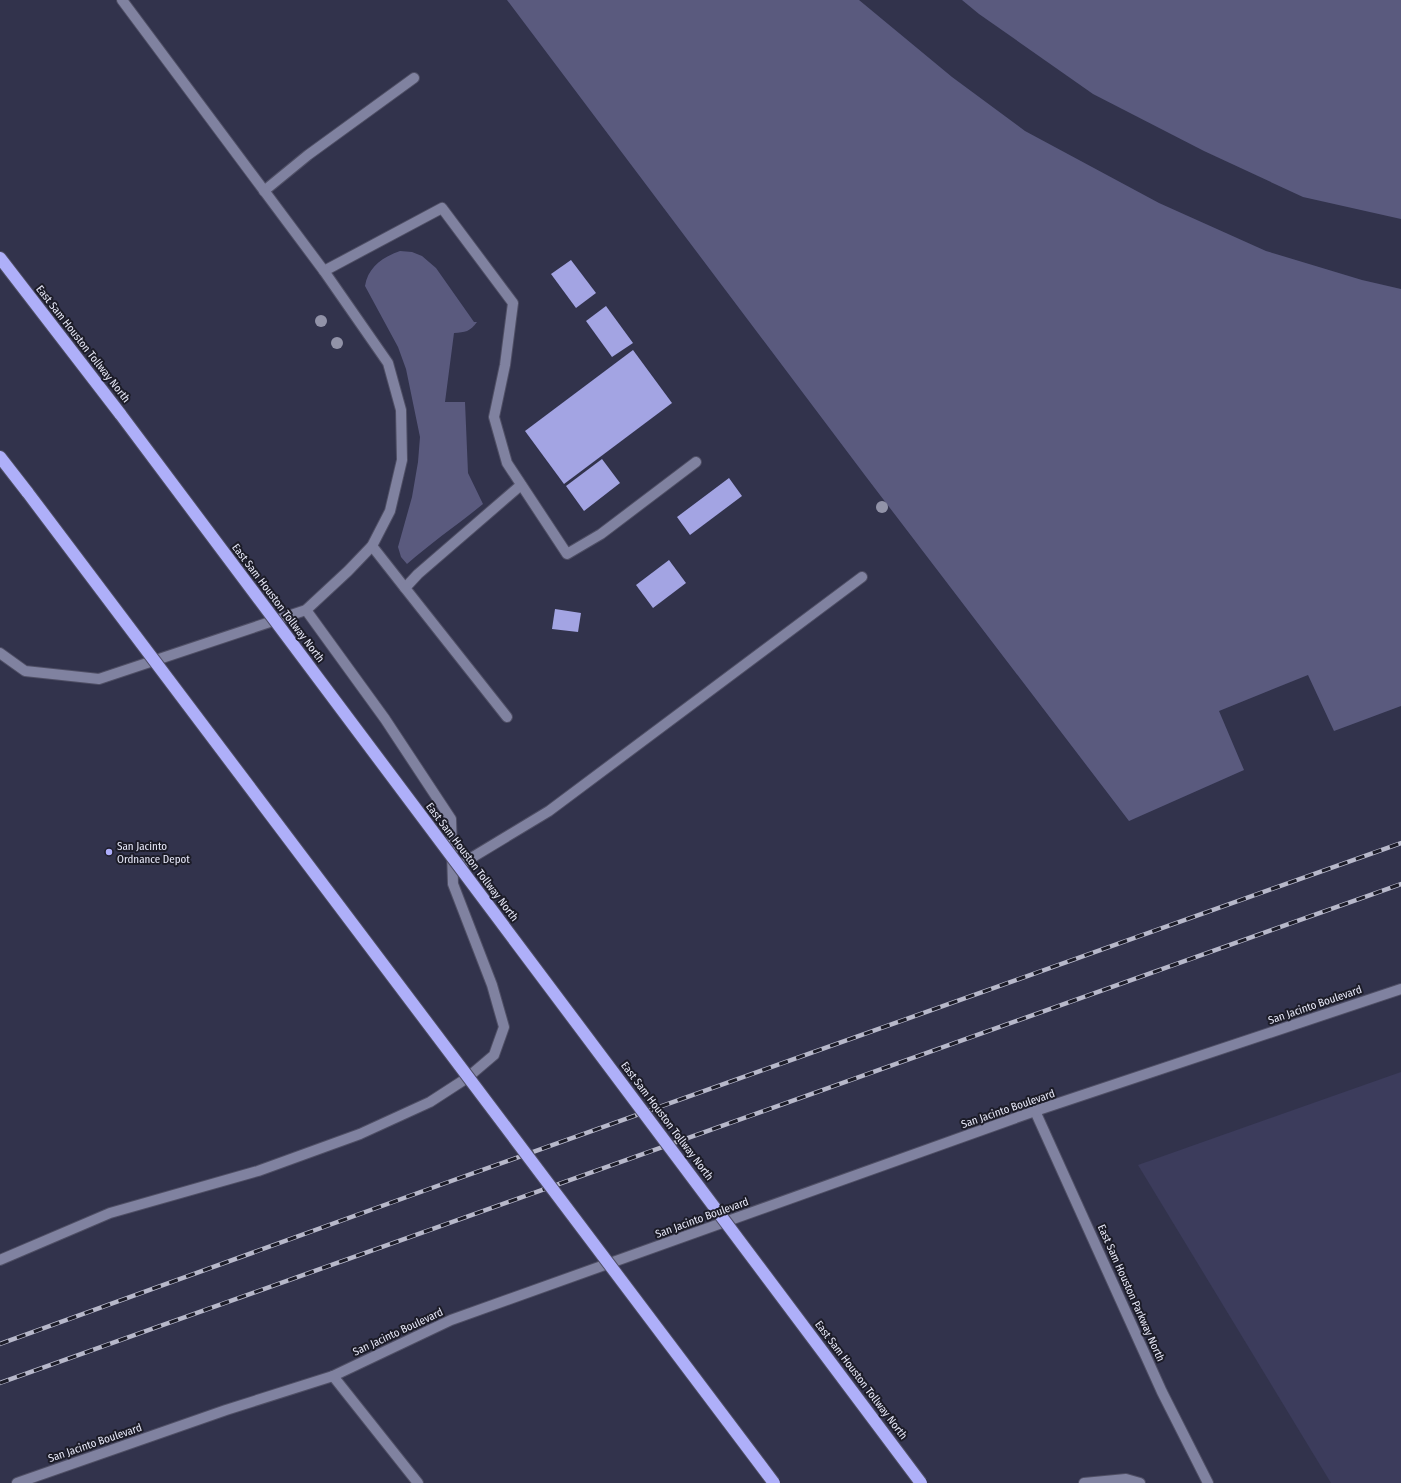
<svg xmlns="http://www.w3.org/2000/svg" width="1401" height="1483" font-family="'Fira Sans Condensed',sans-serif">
<rect width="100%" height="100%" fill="#32334c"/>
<path fill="#3c3c5c" d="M 1401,1072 L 1401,1483 L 1331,1483 L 1138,1165 Z"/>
<g fill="#5a5a7e">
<path d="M 507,0 L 859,0 L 952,77 L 1025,131 L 1159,203 L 1266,251 L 1362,280 L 1401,289 L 1401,706 L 1334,731 L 1308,675 L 1219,711 L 1244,770 L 1129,821 L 867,478 Z"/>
<path d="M 962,0 L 1401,0 L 1401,219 L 1303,197 L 1204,151 L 1093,94 L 979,14 Z"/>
<path d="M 400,251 L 412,252 L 422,256 L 436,268 L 474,322 L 477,322 C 470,332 465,332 454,333 L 445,402 L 465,402 L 468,473 L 483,504 C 457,525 431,543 407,564 L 401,557 L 398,547 L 412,497 L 418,462 L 420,437 L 406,369 L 398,347 L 365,286 C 368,267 383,257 400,251 Z"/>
</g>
<g fill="#a3a4e3">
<path d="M 571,260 L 596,293 L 576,308 L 551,274 Z"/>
<path d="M 606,306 L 633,343 L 612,357 L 586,321 Z"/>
<path d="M 633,350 L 672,403 L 564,484 L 525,431 Z"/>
<path d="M 602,459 L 620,483 L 584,511 L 566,486 Z"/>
<path d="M 729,478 L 742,496 L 690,535 L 677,517 Z"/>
<path d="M 669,560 L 686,583 L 653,608 L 636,585 Z"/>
<path d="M 555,609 L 581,613 L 578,632 L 552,629 Z"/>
</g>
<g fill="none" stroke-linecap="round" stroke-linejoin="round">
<g stroke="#4f4f65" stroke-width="12">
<g id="lane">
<path d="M 264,191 L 308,155 L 414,78"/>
<path d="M 324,271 L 442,208 L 513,303 L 505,365 L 494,417 L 507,463 L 567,554 L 601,534 L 696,462"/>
<path d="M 372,546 L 405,588"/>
<path d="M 0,653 L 25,671 L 99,679 L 306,610 L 348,571 L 372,546 L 390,511 L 402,460 L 401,410 L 388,363 L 324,271 L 122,0"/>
<path d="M 507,717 L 405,588 L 418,574 L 521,485"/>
<path d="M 453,869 L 549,811 L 862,577"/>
<path d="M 0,1260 L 110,1213 L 258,1171 L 360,1134 L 430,1102 L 467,1078 L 494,1055 L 504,1027 L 492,985 L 453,884 L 451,819 L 385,719 L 306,610"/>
</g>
</g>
<g stroke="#4f4f65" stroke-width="12">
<g id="secondary">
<path d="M 1035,1111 L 1162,1392 L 1208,1483"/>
<path d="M 333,1376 L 418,1483"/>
<path d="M 17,1483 L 226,1410 L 333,1376 L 451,1320 L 1035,1111 L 1401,989"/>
<path d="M 1084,1483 L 1126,1479 L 1140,1483"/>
</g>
</g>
<g stroke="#4f4f65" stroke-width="14">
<g id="highway">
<path d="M 0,258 L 121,415"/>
<path d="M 0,457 L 28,493"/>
</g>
</g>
<use href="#lane" stroke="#8082a0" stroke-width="10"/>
<use href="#secondary" stroke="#8082a0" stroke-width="10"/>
<use href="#highway" stroke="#aeaff9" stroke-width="12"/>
<g stroke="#b7b8ca" stroke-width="4.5">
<g id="rail">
<path d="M 0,1344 L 440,1185 L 1401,843"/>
<path d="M 0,1383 L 1401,884"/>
</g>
</g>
<use href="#rail" stroke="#1c1c28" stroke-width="3" stroke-dasharray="9" stroke-linecap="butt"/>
<g stroke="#4f4f65" stroke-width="14" stroke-linecap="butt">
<g id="highway-bridge">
<path d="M 121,415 L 921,1483"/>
<path d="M 28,493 L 774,1483"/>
</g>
</g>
<use href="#highway-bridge" stroke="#aeaff9" stroke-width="12"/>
</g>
<g fill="#9293a8">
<circle cx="321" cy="321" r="6"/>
<circle cx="337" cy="343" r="6"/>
<circle cx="882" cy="507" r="6"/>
</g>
<circle fill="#aeaefb" stroke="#1c1c28" stroke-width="1.5" cx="109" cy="852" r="4"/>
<g text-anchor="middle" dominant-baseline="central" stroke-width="4" stroke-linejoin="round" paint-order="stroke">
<g font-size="11" fill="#e6e7f7" stroke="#1c1c28">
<text transform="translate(83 344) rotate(52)">East Sam Houston Tollway North</text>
<text transform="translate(278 603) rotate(53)">East Sam Houston Tollway North</text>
<text transform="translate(472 862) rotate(53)">East Sam Houston Tollway North</text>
<text transform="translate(1315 1005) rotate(-19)">San Jacinto Boulevard</text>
<text transform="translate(1008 1109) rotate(-19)">San Jacinto Boulevard</text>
<text transform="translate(667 1121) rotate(53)">East Sam Houston Tollway North</text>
<text transform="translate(702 1218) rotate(-20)">San Jacinto Boulevard</text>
<text transform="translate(1131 1293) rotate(66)">East Sam Houston Parkway North</text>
<text transform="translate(398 1332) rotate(-25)">San Jacinto Boulevard</text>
<text transform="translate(861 1380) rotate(53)">East Sam Houston Tollway North</text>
<text transform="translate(95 1443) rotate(-19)">San Jacinto Boulevard</text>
</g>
<g font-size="11" fill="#e6e7f7" stroke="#1c1c28" text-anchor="start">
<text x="117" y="846">San Jacinto<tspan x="117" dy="13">Ordnance Depot</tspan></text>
</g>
</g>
</svg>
